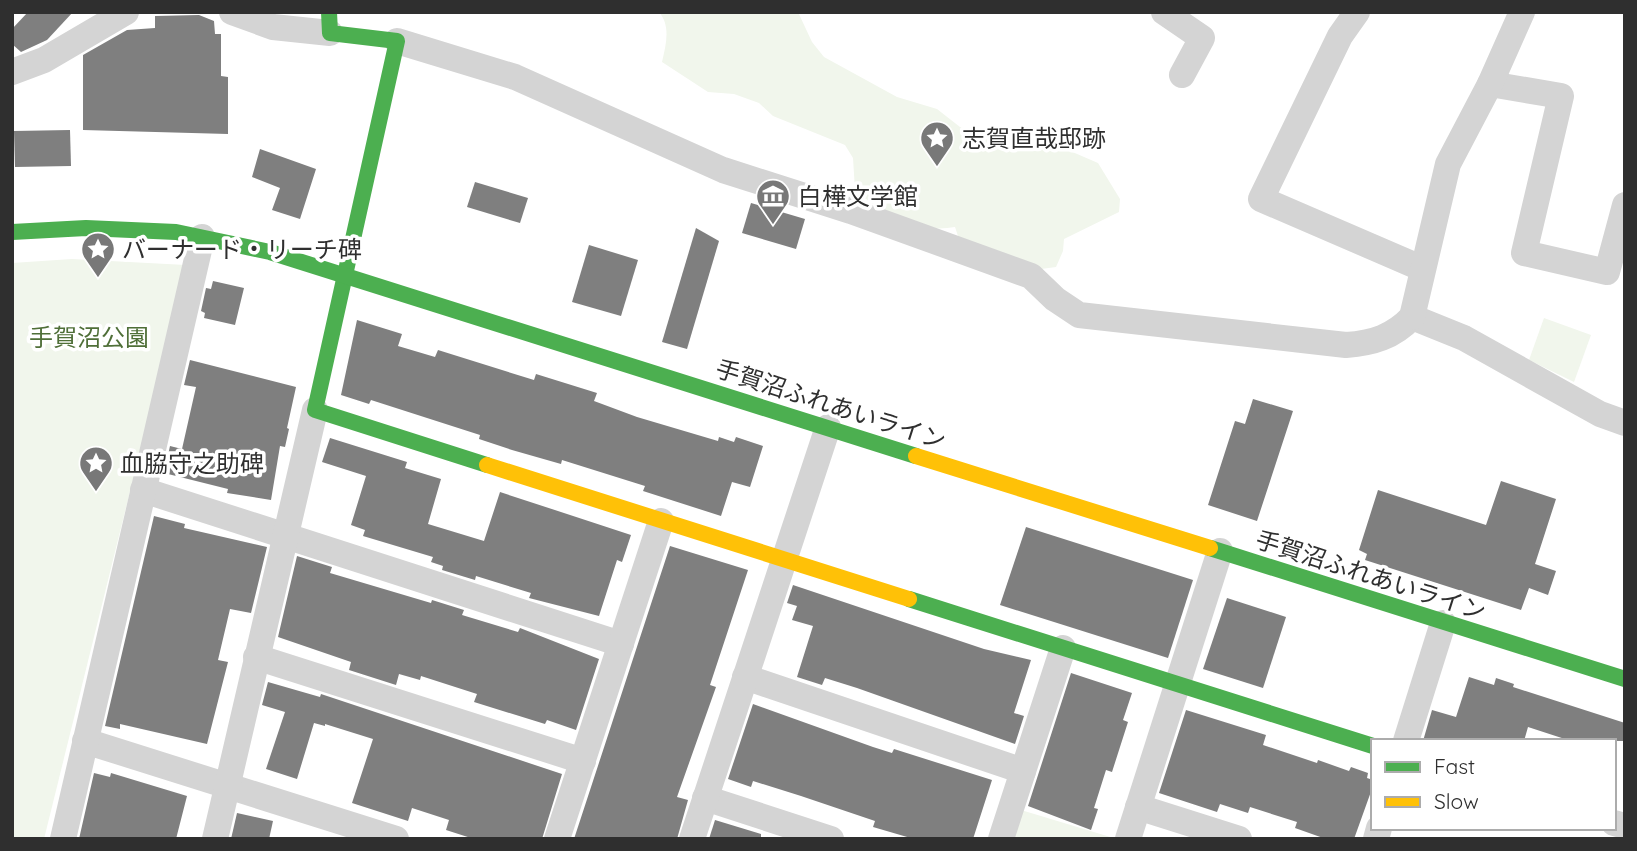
<svg xmlns="http://www.w3.org/2000/svg" width="1637" height="851" font-family="Quicksand,'Noto Sans JP',sans-serif">
<rect width="100%" height="100%" fill="#fff"/>
<g fill="#f1f6ec">
<path d="M 659,12 L 798,12 L 812,42 L 824,57 L 897,97 L 937,109 L 960,127 L 997,136 L 1016,132 L 1040,138 L 1098,163 L 1120,199 L 1119,212 L 1064,239 L 1063,251 L 1056,267 L 1041,269 L 960,242 L 955,227 C 917,234 883,214 855,190 L 853,158 L 845,145 L 773,116 L 759,103 L 734,94 L 708,92 L 662,62 C 666,45 671,26 659,12 Z"/>
<path d="M 72,259 L 186,265 L 44,839 L 12,839 L 12,263 Z"/>
<path d="M 1544,318 L 1591,335 L 1574,382 L 1529,360 Z"/>
<path d="M 1021,810 L 1117,839 L 1006,839 Z"/>
</g>
<g fill="#7f7f7f">
<path d="M 28,12 L 73,12 L 47,40 L 21,52 L 12,44 L 12,29 Z"/>
<path d="M 199,15 L 214,21 L 215,34 L 221,34 L 221,76 L 228,77 L 228,134 L 83,130 L 83,55 L 127,30 L 155,28 L 155,16 Z"/>
<path d="M 70,130 L 71,166 L 15,167 L 14,131 Z"/>
<path d="M 260,149 L 316,169 L 300,219 L 272,210 L 280,188 L 252,177 Z"/>
<path d="M 475,182 L 528,198 L 520,223 L 467,207 Z"/>
<path d="M 751,203 L 805,219 L 796,249 L 742,233 Z"/>
<path d="M 696,228 L 719,241 L 687,349 L 662,342 Z"/>
<path d="M 589,245 L 638,260 L 621,316 L 572,302 Z"/>
<path d="M 213,281 L 244,288 L 235,325 L 204,318 L 205,313 L 201,311 L 206,288 L 211,289 Z"/>
<path d="M 357,320 L 402,334 L 398,346 L 435,357 L 438,350 L 534,380 L 536,374 L 597,393 L 594,401 L 637,417 L 718,441 L 719,437 L 734,442 L 736,437 L 763,446 L 750,487 L 732,482 L 721,516 L 643,491 L 645,486 L 562,460 L 561,464 L 512,450 L 479,439 L 480,435 L 371,400 L 369,404 L 341,395 Z"/>
<path d="M 190,360 L 296,387 L 287,428 L 289,429 L 285,447 L 280,446 L 271,500 L 227,493 L 228,489 L 164,473 L 170,446 L 182,449 L 196,387 L 184,385 Z"/>
<path d="M 1253,399 L 1293,411 L 1257,521 L 1208,505 L 1235,421 L 1245,424 Z"/>
<path d="M 330,438 L 407,462 L 405,468 L 441,479 L 428,524 L 484,541 L 500,492 L 631,535 L 622,562 L 617,560 L 599,616 L 529,598 L 531,593 L 476,576 L 475,580 L 442,570 L 443,566 L 431,562 L 433,557 L 363,536 L 365,530 L 351,525 L 366,476 L 322,462 Z"/>
<path d="M 1501,481 L 1556,499 L 1535,564 L 1556,571 L 1548,595 L 1529,588 L 1521,610 L 1365,560 L 1367,554 L 1359,550 L 1378,490 L 1486,525 Z"/>
<path d="M 154,516 L 185,524 L 184,528 L 267,547 L 251,613 L 230,609 L 218,660 L 228,662 L 207,744 L 120,724 L 120,729 L 105,726 Z"/>
<path d="M 1026,527 L 1193,580 L 1168,658 L 1000,605 Z"/>
<path d="M 670,546 L 748,570 L 710,685 L 716,687 L 677,797 L 688,800 L 677,839 L 574,839 Z"/>
<path d="M 297,556 L 332,567 L 330,573 L 431,603 L 432,600 L 464,610 L 462,615 L 518,632 L 520,628 L 599,659 L 576,730 L 547,720 L 545,724 L 474,702 L 477,694 L 421,676 L 420,680 L 399,674 L 396,685 L 349,670 L 351,662 L 278,637 Z"/>
<path d="M 793,585 L 984,649 L 1031,660 L 1014,713 L 1024,716 L 1015,744 L 857,688 L 825,678 L 822,685 L 797,677 L 813,626 L 792,620 L 797,606 L 787,603 Z"/>
<path d="M 1227,598 L 1286,617 L 1263,688 L 1203,669 Z"/>
<path d="M 1071,673 L 1132,693 L 1123,720 L 1128,722 L 1112,772 L 1106,770 L 1094,808 L 1098,809 L 1091,830 L 1028,806 Z"/>
<path d="M 1469,677 L 1494,685 L 1496,678 L 1514,684 L 1513,687 L 1625,723 L 1625,741 L 1571,741 L 1528,727 L 1524,741 L 1423,741 L 1432,710 L 1456,717 Z"/>
<path d="M 268,682 L 320,697 L 321,694 L 562,774 L 542,839 L 474,839 L 446,830 L 449,820 L 412,808 L 408,821 L 352,803 L 373,739 L 325,724 L 325,726 L 314,723 L 297,779 L 266,769 L 285,712 L 262,705 Z"/>
<path d="M 753,704 L 873,747 L 892,753 L 894,749 L 992,780 L 973,839 L 914,839 L 873,827 L 875,821 L 801,796 L 753,781 L 751,787 L 728,779 Z"/>
<path d="M 1186,710 L 1266,735 L 1263,745 L 1317,763 L 1318,760 L 1349,771 L 1351,767 L 1368,773 L 1367,778 L 1373,780 L 1373,786 L 1354,839 L 1326,839 L 1295,828 L 1297,822 L 1250,807 L 1248,813 L 1220,804 L 1217,812 L 1159,793 Z"/>
<path d="M 94,773 L 110,777 L 111,773 L 187,796 L 176,839 L 79,839 Z"/>
<path d="M 237,813 L 273,821 L 269,839 L 231,839 Z"/>
<path d="M 715,820 L 761,834 L 761,839 L 709,839 Z"/>
</g>
<g fill="none" stroke-linecap="round" stroke-linejoin="round">
<g stroke="#d4d4d4" stroke-width="26">
<path d="M 232,12 L 273,27 L 330,33"/>
<path d="M 1164,12 L 1202,38 L 1182,75"/>
<path d="M 1357,12 L 1340,36 L 1261,199 L 1421,268"/>
<path d="M 397,41 L 515,77 L 723,170 L 851,211 L 1031,276 L 1055,299 L 1079,315 L 1346,345 C 1373,343 1393,337 1412,317 L 1464,338 L 1600,414 L 1625,423"/>
<path d="M 12,72 L 44,60 L 126,12"/>
<path d="M 1490,84 L 1561,96 L 1524,253 L 1607,272 L 1625,205"/>
<path d="M 1412,317 L 1448,164 L 1490,84 L 1522,12"/>
<path d="M 143,490 L 621,644"/>
<path d="M 256,657 L 583,761"/>
<path d="M 745,677 L 1023,771"/>
<path d="M 85,741 L 396,839"/>
<path d="M 1406,741 L 1443,623"/>
<path d="M 705,798 L 831,839"/>
<path d="M 1138,807 L 1239,839"/>
<path d="M 1614,823 L 1625,826"/>
<path d="M 63,839 L 202,237"/>
<path d="M 215,839 L 315,410"/>
<path d="M 557,839 L 661,521"/>
<path d="M 692,839 L 828,427"/>
<path d="M 1001,839 L 1063,648"/>
<path d="M 1128,839 L 1220,551"/>
<path d="M 1376,839 L 1379,828"/>
</g>
<g stroke="#4caf50" stroke-width="16">
<path d="M 329,12 L 330,33 L 397,41 L 315,410 L 487,465"/>
<path d="M 12,232 L 86,228 L 176,232 L 270,252 L 916,456"/>
<path d="M 1210,548 L 1625,679"/>
<path d="M 909,599 L 1373,746"/>
</g>
<g stroke="#ffc107" stroke-width="16">
<path d="M 916,456 L 1210,548"/>
<path d="M 487,465 L 909,599"/>
</g>
</g>
<defs>
<g id="sight-pin" transform="scale(1.75)"><path d="M0 17L-7.5 6A9.5 9.5 0 1 1 7.5 6Z" fill="#787878" stroke="#fff"/><path d="M0-6L1.8-2.2L6-1.7L2.9 1.2L3.7 5.4L0 3.3L-3.7 5.4L-2.9 1.2L-6-1.7L-1.8-2.2Z" fill="#fff"/></g>
<g id="museum-pin" transform="scale(1.75)"><path d="M0 17L-7.5 6A9.5 9.5 0 1 1 7.5 6Z" fill="#787878" stroke="#fff"/><path d="M0-6L6-3V-2H-6V-3ZM-5-1h2V3h-2ZM-1-1h2V3h-2ZM3-1h2V3H3ZM-6 4H6V6H-6Z" fill="#fff"/></g>
</defs>
<g fill-rule="evenodd">
<use href="#sight-pin" x="937" y="138"/>
<use href="#museum-pin" x="773" y="196"/>
<use href="#sight-pin" x="98" y="249"/>
<use href="#sight-pin" x="96" y="463"/>
</g>
<g text-anchor="middle" dominant-baseline="central" stroke-width="7" stroke-linejoin="round" paint-order="stroke">
<g font-size="24" fill="#2f2f2f" stroke="#fff" text-anchor="start">
<text x="962" y="138">志賀直哉邸跡</text>
<text x="798" y="196">白樺文学館</text>
<text x="122" y="249">バーナード・リーチ碑</text>
<text x="120" y="463">血脇守之助碑</text>
</g>
<g font-size="24" fill="#4f6f38" stroke="#fff">
<text x="89" y="337">手賀沼公園</text>
</g>
<g font-size="24" fill="#2f2f2f" stroke="#fff">
<text transform="translate(831 404) rotate(18)">手賀沼ふれあいライン</text>
<text transform="translate(1371 575) rotate(18)">手賀沼ふれあいライン</text>
</g>
</g>
<rect width="1637" height="851" fill="none" stroke="#2f2f2f" stroke-width="28"/>
<rect x="1371" y="739" width="245" height="91" fill="#ffffff" stroke="#acacac" stroke-width="2"/>
<rect x="1385" y="762" width="35" height="10" fill="#4caf50" stroke="#acacac" stroke-width="2"/>
<text x="1434" y="774" font-size="21" fill="#2f2f2f">Fast</text>
<rect x="1385" y="797" width="35" height="10" fill="#ffc107" stroke="#acacac" stroke-width="2"/>
<text x="1434" y="809" font-size="21" fill="#2f2f2f">Slow</text>
</svg>
